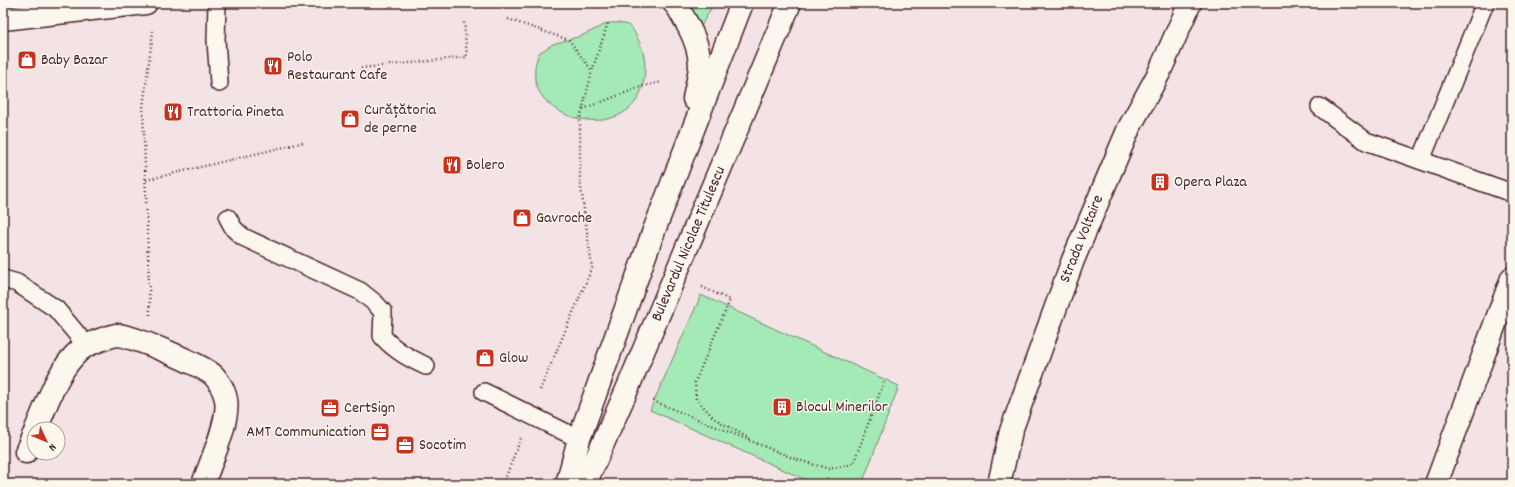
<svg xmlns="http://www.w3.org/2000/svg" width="1515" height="487" font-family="Dekko,sans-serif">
<rect width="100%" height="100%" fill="#f3e3e5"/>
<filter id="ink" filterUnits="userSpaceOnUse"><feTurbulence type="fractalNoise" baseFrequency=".025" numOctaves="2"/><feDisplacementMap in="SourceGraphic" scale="8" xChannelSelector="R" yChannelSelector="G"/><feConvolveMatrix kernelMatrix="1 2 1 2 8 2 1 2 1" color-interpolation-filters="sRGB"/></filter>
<g filter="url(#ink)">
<g fill="#a4eab6" stroke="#778470">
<path d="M 682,3 L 714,3 L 700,28 Z"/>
<path d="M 608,23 C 631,22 632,26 641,46 C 645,56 646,68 644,79 C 636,150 510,122 539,53 L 553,44 L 581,36 Z"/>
<path d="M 701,295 L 899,386 L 862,484 L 815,484 L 650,410 Z"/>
</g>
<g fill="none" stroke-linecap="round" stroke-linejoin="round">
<g stroke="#4a1f2b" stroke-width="20">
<g id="lane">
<path d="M 217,3 L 216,40 L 219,83"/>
<path d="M 1320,107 L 1366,141 L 1512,193"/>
<path d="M 1421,160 L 1485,3"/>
<path d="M 228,218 L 234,229 L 243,237 L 360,291 L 375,303 L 383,312 L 382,336 C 394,350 409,358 426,366"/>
<path d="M 3,279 L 17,283 L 56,309 L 87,346"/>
<path d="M 484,392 L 579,439"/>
</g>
</g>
<g stroke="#4a1f2b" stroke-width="25">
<g id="street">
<path d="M 36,429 C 48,402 57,370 80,350 C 87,344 107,337 116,335 C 129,334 205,366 214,376 C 219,381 225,392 226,400 C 230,420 210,464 203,484"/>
<path d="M 26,452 L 34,434"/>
<path d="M 999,484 L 1011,431 L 1073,260 L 1129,128 L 1159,73 L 1190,3"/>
<path d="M 1436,484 L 1512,278"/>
</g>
</g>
<g stroke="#4a1f2b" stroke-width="25">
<g id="secondary">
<path d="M 674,3 L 677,6 C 688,25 700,44 700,67 C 699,77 696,88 694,99"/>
<path d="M 3,19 L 146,3"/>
<path d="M 567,484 L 579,439 L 653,233 L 742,3"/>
<path d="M 585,484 L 626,392 L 790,3"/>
</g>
</g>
<g stroke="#4a1f2b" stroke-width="2.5" stroke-dasharray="1 3" stroke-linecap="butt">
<path d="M 508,19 L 569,40 L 592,71 L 608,23"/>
<path d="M 361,68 L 467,57 L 464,22"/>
<path d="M 583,109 L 643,86 L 662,82"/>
<path d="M 146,180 L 305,142"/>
<path d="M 702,287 L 730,300 L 695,382 L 696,399 L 715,419 L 750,439"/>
<path d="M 150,315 L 143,107 L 153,31"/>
<path d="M 540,390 L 592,268 L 580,180 L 580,119 L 592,71"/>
<path d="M 653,401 L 795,459 L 829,469 L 853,464 L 884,382"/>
<path d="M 503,484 L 521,438"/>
</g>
<use href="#lane" stroke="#fbf7ec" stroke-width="17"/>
<use href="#street" stroke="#fbf7ec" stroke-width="22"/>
<use href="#secondary" stroke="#fbf7ec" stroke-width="22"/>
</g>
</g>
<defs>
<g id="shop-square" transform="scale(1)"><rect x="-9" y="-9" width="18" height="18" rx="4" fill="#c8321e" stroke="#fbf7ec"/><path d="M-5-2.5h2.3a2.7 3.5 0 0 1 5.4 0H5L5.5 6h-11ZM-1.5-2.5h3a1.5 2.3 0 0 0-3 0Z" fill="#fff"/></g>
<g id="restaurant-square" transform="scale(1)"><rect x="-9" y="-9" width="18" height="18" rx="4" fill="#c8321e" stroke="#fbf7ec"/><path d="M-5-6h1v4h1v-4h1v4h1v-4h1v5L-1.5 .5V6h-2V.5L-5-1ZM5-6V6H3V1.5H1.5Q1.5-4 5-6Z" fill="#fff"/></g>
<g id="building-square" transform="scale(1)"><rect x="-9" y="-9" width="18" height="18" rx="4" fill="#c8321e" stroke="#fbf7ec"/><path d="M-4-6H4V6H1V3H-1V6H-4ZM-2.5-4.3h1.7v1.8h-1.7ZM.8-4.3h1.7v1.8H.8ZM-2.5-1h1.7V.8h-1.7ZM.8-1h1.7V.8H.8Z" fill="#fff"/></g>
<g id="office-square" transform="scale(1)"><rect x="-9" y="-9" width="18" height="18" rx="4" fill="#c8321e" stroke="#fbf7ec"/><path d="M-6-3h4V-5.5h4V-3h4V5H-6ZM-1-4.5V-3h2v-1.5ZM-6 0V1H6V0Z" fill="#fff"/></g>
</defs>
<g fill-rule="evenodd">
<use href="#shop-square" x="27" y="60"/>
<use href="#restaurant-square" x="273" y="66"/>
<use href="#restaurant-square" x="173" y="112"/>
<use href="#shop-square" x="350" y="119"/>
<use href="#restaurant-square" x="452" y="165"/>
<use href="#building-square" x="1160" y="182"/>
<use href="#shop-square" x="522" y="218"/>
<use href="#shop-square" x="485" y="358"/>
<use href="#building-square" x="782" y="407"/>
<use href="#office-square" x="330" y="408"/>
<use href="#office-square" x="380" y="432"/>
<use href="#office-square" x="405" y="445"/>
</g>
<g text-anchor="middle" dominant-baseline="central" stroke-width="3" stroke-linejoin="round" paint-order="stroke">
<g font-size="16" fill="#4a1f2b" stroke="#fbf7ec" text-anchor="start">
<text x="287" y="57">Polo<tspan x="287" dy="18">Restaurant Cafe</tspan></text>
<text x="41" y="60">Baby Bazar</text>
<text x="364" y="110">Curățătoria<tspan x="364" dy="18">de perne</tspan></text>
<text x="187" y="112">Trattoria Pineta</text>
<text x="466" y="165">Bolero</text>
<text x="1174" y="182">Opera Plaza</text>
<text x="536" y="218">Gavroche</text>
<text x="499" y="358">Glow</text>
<text x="796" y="407">Blocul Minerilor</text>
<text x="344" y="408">CertSign</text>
<text x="366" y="432" text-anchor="end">AMT Communication</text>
<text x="419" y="445">Socotim</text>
</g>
<g font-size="16" fill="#4a1f2b" stroke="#fbf7ec">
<text transform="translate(1082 239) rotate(-68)">Strada Voltaire</text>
<text transform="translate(689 244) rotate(-67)">Bulevardul Nicolae Titulescu</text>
</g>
</g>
<rect width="1515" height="487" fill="none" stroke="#fbf7ec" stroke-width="16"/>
<rect x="8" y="8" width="1499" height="471" fill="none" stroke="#4a1f2b" stroke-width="1.5" filter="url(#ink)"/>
<g transform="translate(46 441) rotate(134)"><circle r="19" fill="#fbf7ec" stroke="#b4a19f"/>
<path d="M0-3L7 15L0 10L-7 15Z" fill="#c8321e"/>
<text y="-6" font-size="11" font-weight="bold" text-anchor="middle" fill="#4a1f2b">N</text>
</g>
</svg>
